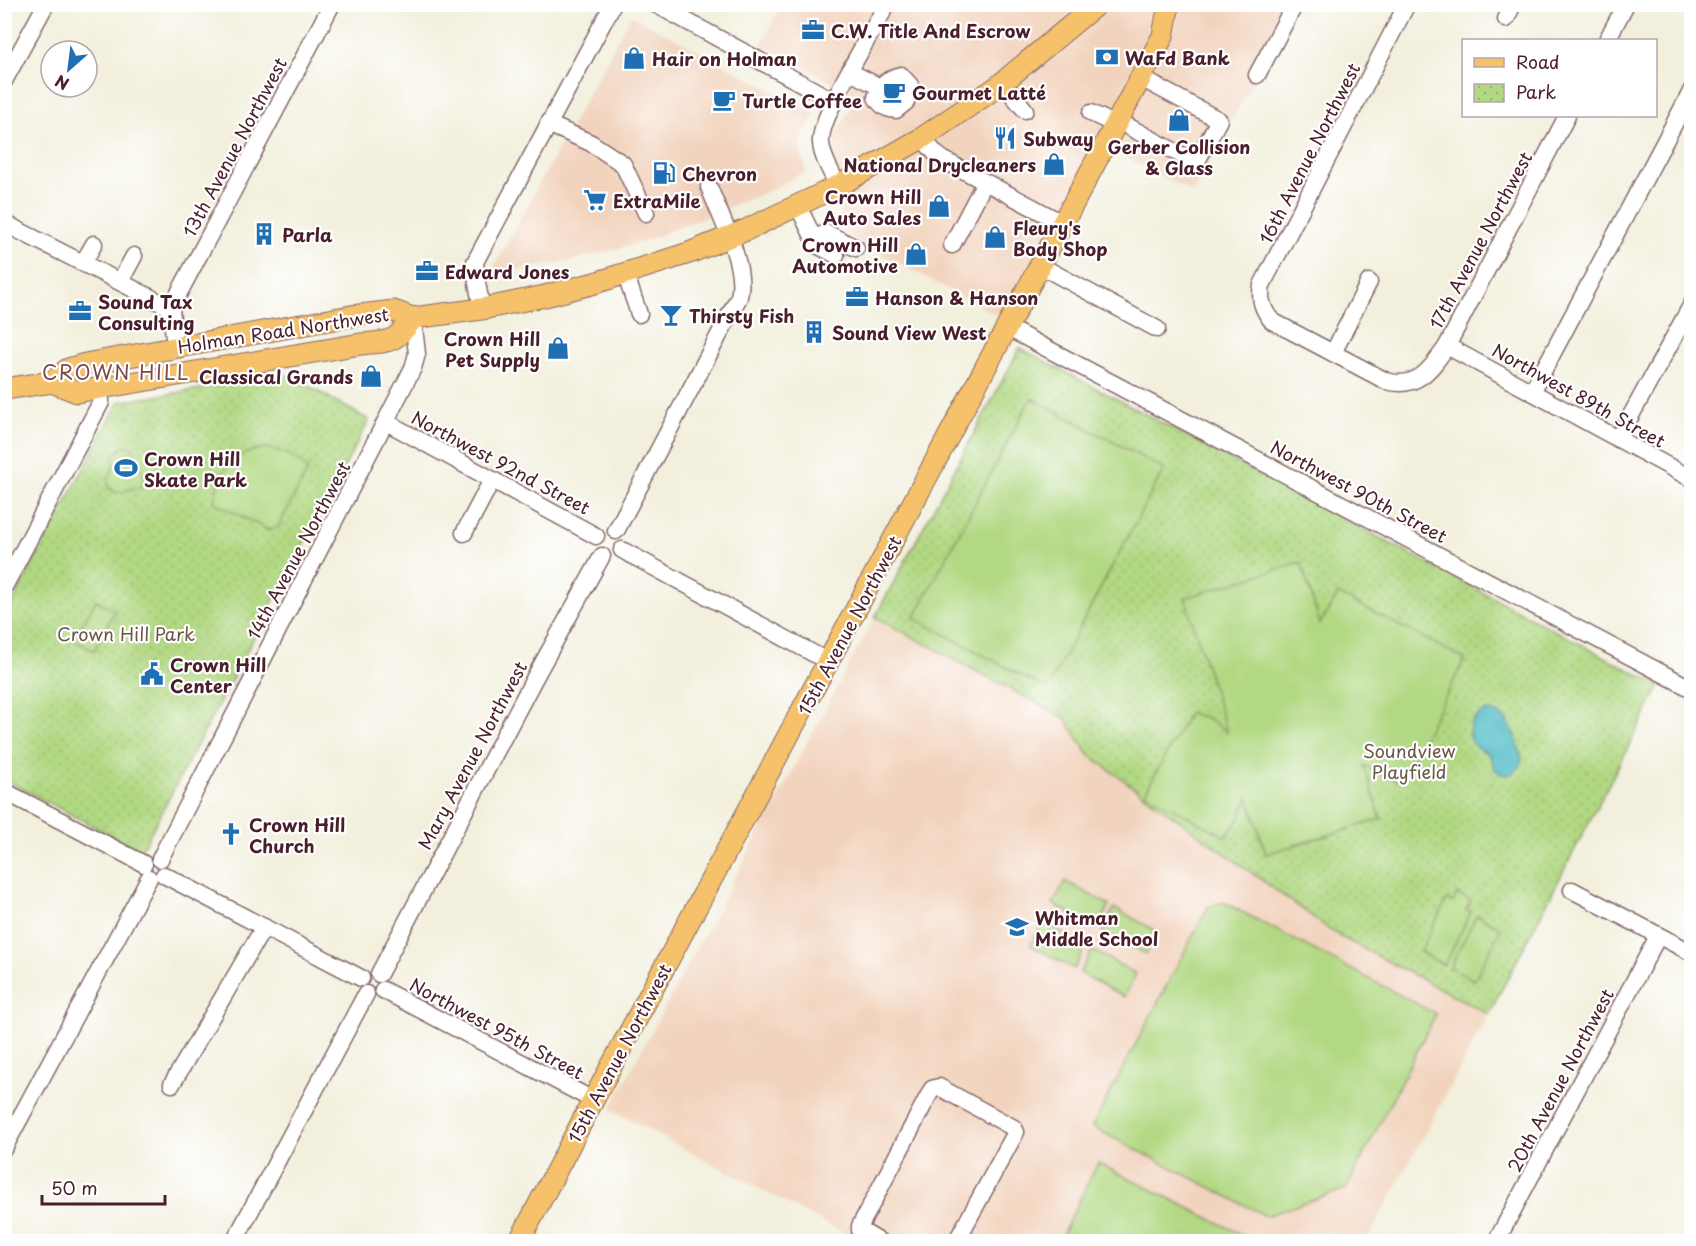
<svg xmlns="http://www.w3.org/2000/svg" width="1696" height="1246" font-family="'Playpen Sans',sans-serif">
<defs>
<pattern id="park-dots" width="8" height="8" patternUnits="userSpaceOnUse" patternTransform="scale(1.5)"><rect width="8" height="8" fill="#b1d882"/><path d="M2 2h.1M6 6h.1" fill="none" stroke="#9ab970" stroke-width="1.8" stroke-linecap="round"/></pattern>
</defs>
<rect width="100%" height="100%" fill="#fff"/>
<filter id="ink" filterUnits="userSpaceOnUse"><feTurbulence type="fractalNoise" baseFrequency=".0167" numOctaves="2"/><feDisplacementMap in="SourceGraphic" scale="12" xChannelSelector="R" yChannelSelector="G"/><feConvolveMatrix kernelMatrix="1 2 1 2 8 2 1 2 1" color-interpolation-filters="sRGB"/></filter>
<filter id="wash" filterUnits="userSpaceOnUse"><feTurbulence type="fractalNoise" baseFrequency=".008" numOctaves="4" result="noise"/><feDisplacementMap in="SourceGraphic" scale="24" xChannelSelector="R" yChannelSelector="G"/><feGaussianBlur stdDeviation="1.35" result="paint"/><feColorMatrix in="noise" values="0 0 0 0 0 0 0 0 0 0 0 0 0 0 0 0 0 1.4 0 .05"/><feComposite in="paint" operator="in"/></filter>
<g filter="url(#wash)">
<rect width="100%" height="100%" fill="#f2efdc"/>
<g fill="#f2d4be">
<path d="M 782,5 L 1294,5 L 1193,193 L 1105,146 L 1011,323 L 841,232 L 834,139 L 857,96 L 761,44 Z"/>
<path d="M 631,15 L 815,113 L 799,144 L 806,171 L 769,191 L 642,242 L 571,261 L 499,273 L 495,265 Z"/>
<path d="M 875,617 L 1065,718 L 1089,755 L 1339,936 L 1489,1014 L 1367,1241 L 858,1241 L 610,1109 Z"/>
</g>
<g fill="url(#park-dots)" stroke="#7e7c56" stroke-width="1.5">
<path d="M 1020,348 L 1660,686 L 1489,1014 L 1339,936 L 1089,755 L 1065,718 L 875,617 Z"/>
<path d="M 289,375 L 369,420 L 141,851 L 5,780 L 5,617 L 119,402 Z"/>
</g>
<g fill="#b1d882" stroke="#7e7c56" stroke-width="1.5">
<path d="M 1031,398 L 1164,469 L 1047,689 L 914,618 Z"/>
<path d="M 123,446 L 129,446 C 138,452 146,476 142,486 L 117,493 L 109,488 L 108,480 L 114,466 L 114,454 L 116,454 Z"/>
<path d="M 265,448 C 284,451 295,456 308,470 L 278,527 L 268,530 L 214,502 C 219,468 232,454 265,448 Z"/>
<path d="M 1301,562 L 1320,624 L 1338,594 L 1465,659 L 1401,781 L 1382,775 L 1364,765 L 1381,819 L 1266,854 L 1248,797 L 1238,821 L 1226,837 L 1145,793 L 1189,713 L 1207,718 L 1227,732 L 1185,598 Z"/>
<path d="M 96,600 L 115,610 L 94,651 L 74,640 Z"/>
<path d="M 1065,881 L 1109,905 L 1097,928 L 1053,904 Z"/>
<path d="M 1457,894 L 1471,901 L 1466,910 L 1471,912 L 1444,965 L 1420,952 L 1447,900 L 1453,902 Z"/>
<path d="M 1223,902 L 1436,1014 L 1346,1189 L 1266,1216 L 1092,1127 L 1208,907 Z"/>
<path d="M 1114,908 L 1158,932 L 1146,954 L 1102,931 Z"/>
<path d="M 1477,915 L 1501,928 L 1474,980 L 1450,967 Z"/>
<path d="M 1043,922 L 1086,946 L 1074,969 L 1030,945 Z"/>
<path d="M 1092,950 L 1136,974 L 1124,997 L 1080,973 Z"/>
<path d="M 1098,1163 L 1255,1241 L 1059,1241 Z"/>
</g>
<path fill="#4cbac5" stroke="#4b6c78" stroke-width="1.5" d="M 1486,711 C 1510,711 1517,739 1522,759 C 1520,772 1505,781 1495,769 C 1492,765 1493,760 1490,756 C 1487,751 1482,751 1478,748 C 1461,737 1471,717 1486,711 Z"/>
</g>
<g filter="url(#ink)">
<g fill="none" stroke-linecap="round" stroke-linejoin="round">
<g stroke="#856869" stroke-width="19">
<g id="minor">
<path d="M 655,4 L 834,101"/>
<path d="M 1407,4 L 1262,285 C 1259,300 1263,310 1272,321 L 1386,381 C 1417,390 1431,369 1447,346 L 1567,116"/>
<path d="M 1506,19 L 1513,4"/>
<path d="M 1607,40 L 1626,4"/>
<path d="M 850,72 L 880,87"/>
<path d="M 901,75 L 910,85 L 906,102 L 896,110 C 886,109 881,106 876,97 C 881,84 888,78 901,75 Z"/>
<path d="M 1257,75 L 1295,4"/>
<path d="M 4,81 L 46,4"/>
<path d="M 1002,82 L 1025,110"/>
<path d="M 1091,113 L 1116,125"/>
<path d="M 1118,121 L 1196,163 L 1219,120 L 1141,78"/>
<path d="M 548,124 L 591,143 L 623,164 L 646,213"/>
<path d="M 922,138 L 936,154 L 944,160 L 1064,224"/>
<path d="M 838,186 C 832,173 822,158 821,143 C 818,118 873,31 887,4"/>
<path d="M 798,206 L 817,245 L 836,255"/>
<path d="M 4,223 L 171,308"/>
<path d="M 814,239 L 826,233 L 856,248"/>
<path d="M 952,245 L 985,182"/>
<path d="M 83,263 L 94,244"/>
<path d="M 1041,266 L 1157,329"/>
<path d="M 625,273 L 639,314"/>
<path d="M 120,282 L 134,256"/>
<path d="M 171,308 L 332,4"/>
<path d="M 171,308 L 175,348"/>
<path d="M 482,309 L 477,283 L 475,262 L 613,4"/>
<path d="M 1008,328 L 1692,689"/>
<path d="M 1447,346 L 1692,479"/>
<path d="M 1333,353 L 1369,282"/>
<path d="M 1532,392 L 1692,90"/>
<path d="M 386,422 L 596,536"/>
<path d="M 1618,439 L 1692,304"/>
<path d="M 616,531 L 739,297 C 747,266 720,216 709,187"/>
<path d="M 464,533 L 492,480"/>
<path d="M 622,550 L 829,662"/>
<path d="M 4,587 L 101,402 L 100,388"/>
<path d="M 4,791 L 144,864"/>
<path d="M 160,859 L 413,368 L 417,354 L 413,318"/>
<path d="M 164,875 L 361,978"/>
<path d="M 1572,890 L 1692,953"/>
<path d="M 379,974 L 534,679 L 602,556"/>
<path d="M 383,990 L 593,1100"/>
<path d="M 172,1084 L 264,927"/>
<path d="M 4,1148 L 149,878"/>
<path d="M 234,1242 L 366,994"/>
<path d="M 880,1242 L 860,1230 L 860,1226 L 932,1089 L 939,1087 L 1014,1128 L 1016,1132 L 956,1242"/>
<path d="M 1496,1242 L 1658,936"/>
</g>
</g>
<g stroke="#856869" stroke-width="23">
<g id="major">
<path d="M 52,382 L 77,392 L 361,344 C 391,341 394,344 413,318"/>
<path d="M 4,389 L 52,382 L 68,369 L 85,364 L 351,316 L 394,311 L 413,318 L 482,309 L 545,296 L 595,283 L 689,253 L 746,230 L 838,186 L 922,138 L 997,87 L 1097,4"/>
<path d="M 519,1242 L 598,1091 L 1163,36 L 1169,4"/>
</g>
</g>
<use href="#minor" stroke="#fff" stroke-width="16"/>
<use href="#major" stroke="#f5c16b" stroke-width="21"/>
</g>
</g>
<defs>
<g id="office-bare" transform="scale(1.8)"><path d="M-6-3h4V-5.5h4V-3h4V5H-6ZM-1-4.5V-3h2v-1.5ZM-6 0V1H6V0Z" fill="#1f6fb2" stroke="#fff" stroke-width="2.5" paint-order="stroke"/></g>
<g id="bank-bare" transform="scale(1.8)"><path d="M-6-4H6V4H-6ZM0-2.3a2.3 2.3 0 1 0 0 4.6a2.3 2.3 0 1 0 0-4.6Z" fill="#1f6fb2" stroke="#fff" stroke-width="2.5" paint-order="stroke"/></g>
<g id="shop-bare" transform="scale(1.8)"><path d="M-5-2.5h2.3a2.7 3.5 0 0 1 5.4 0H5L5.5 6h-11ZM-1.5-2.5h3a1.5 2.3 0 0 0-3 0Z" fill="#1f6fb2" stroke="#fff" stroke-width="2.5" paint-order="stroke"/></g>
<g id="cafe-bare" transform="scale(1.8)"><path d="M-5.5-4.5H6V0H3Q3 3.5 0 3.5H-2.5Q-5.5 3.5-5.5 0ZM3-3.2v2h1.7v-2ZM-6 4.5H4V6H-6Z" fill="#1f6fb2" stroke="#fff" stroke-width="2.5" paint-order="stroke"/></g>
<g id="restaurant-bare" transform="scale(1.8)"><path d="M-5-6h1v4h1v-4h1v4h1v-4h1v5L-1.5 .5V6h-2V.5L-5-1ZM5-6V6H3V1.5H1.5Q1.5-4 5-6Z" fill="#1f6fb2" stroke="#fff" stroke-width="2.5" paint-order="stroke"/></g>
<g id="fuel-bare" transform="scale(1.8)"><path d="M-5.5-6h7V0h2V4h1.3V-2.5L3-4.5l.8-.8L6-3V5H2.5V1h-1V6h-7ZM-4.2-4.7v3.2H.2V-4.7Z" fill="#1f6fb2" stroke="#fff" stroke-width="2.5" paint-order="stroke"/></g>
<g id="supermarket-bare" transform="scale(1.8)"><path d="M-6-5.5h2.5l.6 2H6L4.5 2H-2.5L-4.4-4H-6ZM-1.5 3.2a1.3 1.3 0 1 0 .1 0ZM3 3.2a1.3 1.3 0 1 0 .1 0Z" fill="#1f6fb2" stroke="#fff" stroke-width="2.5" paint-order="stroke"/></g>
<g id="building-bare" transform="scale(1.8)"><path d="M-4-6H4V6H1V3H-1V6H-4ZM-2.5-4.3h1.7v1.8h-1.7ZM.8-4.3h1.7v1.8H.8ZM-2.5-1h1.7V.8h-1.7ZM.8-1h1.7V.8H.8Z" fill="#1f6fb2" stroke="#fff" stroke-width="2.5" paint-order="stroke"/></g>
<g id="bar-bare" transform="scale(1.8)"><path d="M-6-5H6L.8 .8V4.5H3.5V6h-7V4.5H-.8V.8Z" fill="#1f6fb2" stroke="#fff" stroke-width="2.5" paint-order="stroke"/></g>
<g id="stadium-bare" transform="scale(1.8)"><path d="M0-5a6.5 5 0 1 0 0 10a6.5 5 0 1 0 0-10ZM-3.5-1.8h7v3.6h-7Z" fill="#1f6fb2" stroke="#fff" stroke-width="2.5" paint-order="stroke"/></g>
<g id="civic-bare" transform="scale(1.8)"><path d="M-.6-6.5H3V-4.5H.6V-3L4-1V1h2V6H-6V1h2V-1L-.6-3ZM-1.2 2.5V6h2.4V2.5Z" fill="#1f6fb2" stroke="#fff" stroke-width="2.5" paint-order="stroke"/></g>
<g id="church-bare" transform="scale(1.8)"><path d="M-1.2-6h2.4v3.5h3.3v2.4h-3.3V6h-2.4V-.1h-3.3v-2.4h3.3Z" fill="#1f6fb2" stroke="#fff" stroke-width="2.5" paint-order="stroke"/></g>
<g id="school-bare" transform="scale(1.8)"><path d="M0-5L7-2L0 1L-7-2ZM-4 1L0 2.5L4 1V4Q0 6-4 4Z" fill="#1f6fb2" stroke="#fff" stroke-width="2.5" paint-order="stroke"/></g>
</defs>
<g fill-rule="evenodd">
<use href="#office-bare" x="813" y="30"/>
<use href="#bank-bare" x="1107" y="57"/>
<use href="#shop-bare" x="634" y="58"/>
<use href="#cafe-bare" x="894" y="92"/>
<use href="#cafe-bare" x="724" y="100"/>
<use href="#shop-bare" x="1179" y="120"/>
<use href="#restaurant-bare" x="1005" y="138"/>
<use href="#shop-bare" x="1054" y="164"/>
<use href="#fuel-bare" x="664" y="173"/>
<use href="#supermarket-bare" x="595" y="200"/>
<use href="#shop-bare" x="939" y="206"/>
<use href="#building-bare" x="264" y="234"/>
<use href="#shop-bare" x="995" y="237"/>
<use href="#shop-bare" x="916" y="254"/>
<use href="#office-bare" x="427" y="271"/>
<use href="#office-bare" x="857" y="297"/>
<use href="#office-bare" x="80" y="311"/>
<use href="#bar-bare" x="671" y="315"/>
<use href="#building-bare" x="814" y="332"/>
<use href="#shop-bare" x="558" y="348"/>
<use href="#shop-bare" x="371" y="376"/>
<use href="#stadium-bare" x="126" y="468"/>
<use href="#civic-bare" x="152" y="674"/>
<use href="#church-bare" x="231" y="834"/>
<use href="#school-bare" x="1017" y="927"/>
</g>
<g text-anchor="middle" dominant-baseline="central" stroke-width="4.5" stroke-linejoin="round" paint-order="stroke">
<g font-size="18" font-weight="bold" fill="#4a1f2b" stroke="#fff" text-anchor="start">
<text x="831" y="30">C.W. Title And Escrow</text>
<text x="1125" y="57">WaFd Bank</text>
<text x="652" y="58">Hair on Holman</text>
<text x="912" y="92">Gourmet Latté</text>
<text x="742" y="100">Turtle Coffee</text>
<text x="1023" y="138">Subway</text>
<text x="1179" y="146" text-anchor="middle">Gerber Collision<tspan x="1179" dy="21">&amp; Glass</tspan></text>
<text x="1036" y="164" text-anchor="end">National Drycleaners</text>
<text x="682" y="173">Chevron</text>
<text x="921" y="196" text-anchor="end">Crown Hill<tspan x="921" dy="21">Auto Sales</tspan></text>
<text x="613" y="200">ExtraMile</text>
<text x="1013" y="227">Fleury's<tspan x="1013" dy="21">Body Shop</tspan></text>
<text x="282" y="234">Parla</text>
<text x="898" y="244" text-anchor="end">Crown Hill<tspan x="898" dy="21">Automotive</tspan></text>
<text x="445" y="271">Edward Jones</text>
<text x="875" y="297">Hanson &amp; Hanson</text>
<text x="98" y="301">Sound Tax<tspan x="98" dy="21">Consulting</tspan></text>
<text x="689" y="315">Thirsty Fish</text>
<text x="832" y="332">Sound View West</text>
<text x="540" y="338" text-anchor="end">Crown Hill<tspan x="540" dy="21">Pet Supply</tspan></text>
<text x="353" y="376" text-anchor="end">Classical Grands</text>
<text x="144" y="458">Crown Hill<tspan x="144" dy="21">Skate Park</tspan></text>
<text x="170" y="664">Crown Hill<tspan x="170" dy="21">Center</tspan></text>
<text x="249" y="824">Crown Hill<tspan x="249" dy="21">Church</tspan></text>
<text x="1035" y="917">Whitman<tspan x="1035" dy="21">Middle School</tspan></text>
</g>
<g font-size="18" fill="#4a1f2b" stroke="#fff">
<text transform="translate(234 147) rotate(-62)">13th Avenue Northwest</text>
<text transform="translate(1309 153) rotate(-63)">16th Avenue Northwest</text>
<text transform="translate(1480 240) rotate(-62)">17th Avenue Northwest</text>
<text transform="translate(283 330) rotate(-9)">Holman Road Northwest</text>
<text transform="translate(1579 395) rotate(29)">Northwest 89th Street</text>
<text transform="translate(501 462) rotate(28)">Northwest 92nd Street</text>
<text transform="translate(1359 491) rotate(28)">Northwest 90th Street</text>
<text transform="translate(298 550) rotate(-62)">14th Avenue Northwest</text>
<text transform="translate(849 625) rotate(-62)">15th Avenue Northwest</text>
<text transform="translate(472 755) rotate(-62)">Mary Avenue Northwest</text>
<text transform="translate(497 1028) rotate(28)">Northwest 95th Street</text>
<text transform="translate(619 1053) rotate(-62)">15th Avenue Northwest</text>
<text transform="translate(1560 1080) rotate(-62)">20th Avenue Northwest</text>
</g>
<g font-size="18" fill="#695645" stroke="#fff">
<text x="126" y="633">Crown Hill Park</text>
<text x="1409" y="750">Soundview<tspan x="1409" dy="21">Playfield</tspan></text>
</g>
<g font-size="20" letter-spacing="1.5" fill="#7b484c" stroke="#fff">
<text x="116" y="372">CROWN HILL</text>
</g>
</g>
<rect width="1696" height="1246" fill="none" stroke="#fff" stroke-width="24"/>
<rect x="1462" y="39" width="195" height="78" fill="#ffffff" stroke="#b7a5aa" stroke-width="1.5"/>
<rect x="1474" y="58" width="30" height="9" fill="#f5c16b" stroke="#b7a5aa" stroke-width="1.5"/>
<text x="1516" y="69" font-size="18" fill="#4a1f2b">Road</text>
<rect x="1474" y="84" width="30" height="18" fill="url(#park-dots)" stroke="#b7a5aa" stroke-width="1.5"/>
<text x="1516" y="99" font-size="18" fill="#4a1f2b">Park</text>
<g transform="translate(69 69) rotate(208)"><circle r="28" fill="#ffffff" stroke="#b7a5aa" stroke-width="1.5"/>
<path d="M0-4.5L10 22L0 15L-10 22Z" fill="#1f6fb2"/>
<text y="-9" font-size="16" font-weight="bold" text-anchor="middle" fill="#4a1f2b">N</text>
</g>
<path d="M42 1195v9h123v-9" fill="none" stroke="#4a1f2b" stroke-width="3"/>
<text x="51" y="1195" font-size="18" fill="#4a1f2b" stroke="#ffffff" stroke-width="4.5" paint-order="stroke">50 m</text>
</svg>
